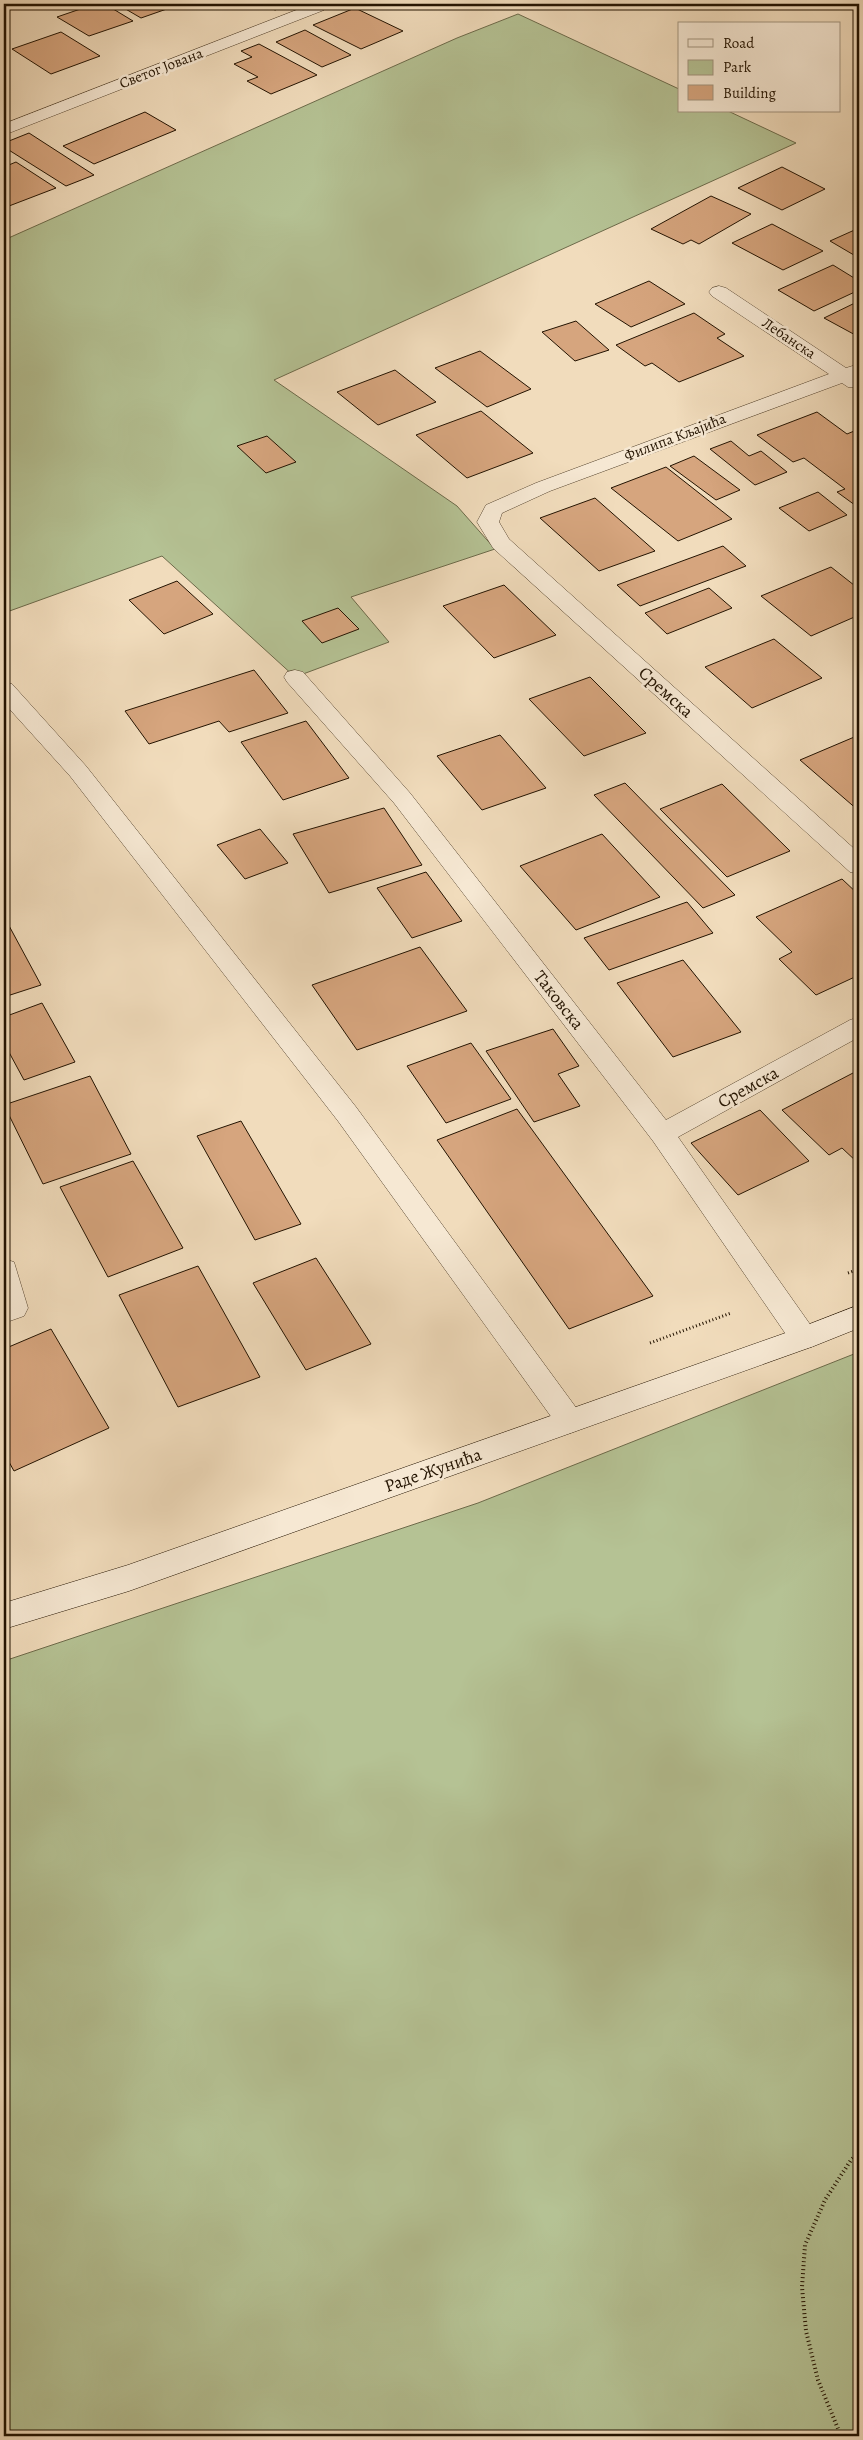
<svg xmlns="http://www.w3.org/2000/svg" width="863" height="2440" font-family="Alegreya,serif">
<rect width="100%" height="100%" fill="#f1dcbc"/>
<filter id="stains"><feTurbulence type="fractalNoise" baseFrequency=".004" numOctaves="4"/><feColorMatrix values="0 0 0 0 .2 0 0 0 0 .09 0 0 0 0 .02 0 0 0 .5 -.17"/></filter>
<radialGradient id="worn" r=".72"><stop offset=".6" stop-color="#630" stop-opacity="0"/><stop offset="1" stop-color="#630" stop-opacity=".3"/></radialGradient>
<g fill="#b5c294" stroke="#6c6a4a">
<path d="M 518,14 L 679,89 L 679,111 L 728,111 L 796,143 L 274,380 L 457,506 L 495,549 L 351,597 L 389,642 L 295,677 L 162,556 L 4,613 L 4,240 L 457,38 Z"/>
<path d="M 859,1352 L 859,2436 L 4,2436 L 4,1661 L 478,1503 Z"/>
</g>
<g fill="#d6a57e" stroke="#231301">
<path d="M 95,4 L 105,4 L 133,21 L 89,36 L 57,17 Z"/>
<path d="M 117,4 L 181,4 L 141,18 Z"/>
<path d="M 263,4 L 293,4 L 275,10 Z"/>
<path d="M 355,8 L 403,31 L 361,49 L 313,25 Z"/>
<path d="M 305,30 L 351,55 L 322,67 L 276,42 Z"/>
<path d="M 61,32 L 100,56 L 51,74 L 12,49 Z"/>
<path d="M 259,44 L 317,75 L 271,94 L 247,81 L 258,77 L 234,64 L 252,57 L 241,51 Z"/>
<path d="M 145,112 L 176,130 L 94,164 L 63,146 Z"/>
<path d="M 29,133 L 94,175 L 66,186 L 4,147 L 4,143 Z"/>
<path d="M 16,162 L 56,188 L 9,206 L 4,203 L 4,167 Z"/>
<path d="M 782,167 L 825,189 L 782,210 L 738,188 Z"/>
<path d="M 711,196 L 751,214 L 699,244 L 691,240 L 683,244 L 651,229 Z"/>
<path d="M 772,224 L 823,251 L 783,270 L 732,243 Z"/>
<path d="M 859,228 L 859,258 L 830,241 Z"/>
<path d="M 833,265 L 859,281 L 859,290 L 814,311 L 778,290 Z"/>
<path d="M 649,281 L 685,304 L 631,327 L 595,304 Z"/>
<path d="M 859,301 L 859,337 L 824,318 Z"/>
<path d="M 694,313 L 725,334 L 717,338 L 744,356 L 679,382 L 652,363 L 645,366 L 616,345 Z"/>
<path d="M 576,321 L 609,350 L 575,361 L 542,332 Z"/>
<path d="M 480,351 L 531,389 L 487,407 L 435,368 Z"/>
<path d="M 395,370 L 436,402 L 378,425 L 337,392 Z"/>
<path d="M 481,411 L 533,453 L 467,478 L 416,435 Z"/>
<path d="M 817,412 L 847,434 L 859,429 L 859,508 L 837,492 L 845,489 L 804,458 L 793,462 L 757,435 Z"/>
<path d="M 267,436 L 296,462 L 266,473 L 237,446 Z"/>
<path d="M 731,441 L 749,456 L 761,451 L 787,472 L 755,485 L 710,449 Z"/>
<path d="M 694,456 L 740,490 L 716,500 L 670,466 Z"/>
<path d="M 666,467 L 732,519 L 678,541 L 611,488 Z"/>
<path d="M 818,492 L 847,515 L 809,531 L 779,508 Z"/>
<path d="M 595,498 L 655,551 L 599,571 L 540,518 Z"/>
<path d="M 723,546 L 746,566 L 640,606 L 617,585 Z"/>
<path d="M 831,567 L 859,589 L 859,615 L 811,636 L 761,596 Z"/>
<path d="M 177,581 L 213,614 L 164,634 L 129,600 Z"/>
<path d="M 504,585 L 556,635 L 494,658 L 443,606 Z"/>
<path d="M 709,588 L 732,608 L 667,634 L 645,613 Z"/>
<path d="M 338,608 L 359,629 L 322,643 L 302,621 Z"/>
<path d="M 774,639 L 822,678 L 752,708 L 705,667 Z"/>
<path d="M 254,670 L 288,713 L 229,732 L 219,721 L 149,744 L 125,711 Z"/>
<path d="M 590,677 L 646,733 L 584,756 L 529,699 Z"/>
<path d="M 306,721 L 349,778 L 283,800 L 241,742 Z"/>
<path d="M 500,735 L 546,788 L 482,810 L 437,756 Z"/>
<path d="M 859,735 L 859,811 L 800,760 Z"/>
<path d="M 625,783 L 735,895 L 703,908 L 594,795 Z"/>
<path d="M 722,784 L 790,851 L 727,877 L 660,809 Z"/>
<path d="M 384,808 L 422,865 L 329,893 L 293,834 Z"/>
<path d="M 260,829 L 288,863 L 245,879 L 217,845 Z"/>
<path d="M 602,834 L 660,897 L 576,930 L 520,866 Z"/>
<path d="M 426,872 L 462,921 L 412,938 L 377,888 Z"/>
<path d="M 842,879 L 859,895 L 859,975 L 816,995 L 779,959 L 792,952 L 756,917 Z"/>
<path d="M 687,902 L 713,933 L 609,970 L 584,938 Z"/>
<path d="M 7,922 L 41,985 L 4,997 L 4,923 Z"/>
<path d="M 420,947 L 467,1011 L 357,1050 L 312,985 Z"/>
<path d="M 683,960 L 741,1032 L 673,1057 L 617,983 Z"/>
<path d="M 42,1003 L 75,1062 L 24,1080 L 4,1043 L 4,1017 Z"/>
<path d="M 553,1029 L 579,1066 L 558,1074 L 580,1106 L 534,1122 L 486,1051 Z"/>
<path d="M 471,1043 L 511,1099 L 446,1123 L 407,1066 Z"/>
<path d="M 853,1073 L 859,1078 L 859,1160 L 857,1162 L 842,1148 L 829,1155 L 782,1110 Z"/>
<path d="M 90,1076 L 131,1154 L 43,1184 L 4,1105 Z"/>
<path d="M 517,1109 L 653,1296 L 569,1329 L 437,1140 Z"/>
<path d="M 760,1110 L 809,1161 L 738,1195 L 691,1143 Z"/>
<path d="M 241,1121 L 301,1224 L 255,1240 L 197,1136 Z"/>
<path d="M 133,1161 L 183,1248 L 108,1277 L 60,1187 Z"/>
<path d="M 316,1258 L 371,1344 L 306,1370 L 253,1283 Z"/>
<path d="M 198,1266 L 260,1377 L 178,1407 L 119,1295 Z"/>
<path d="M 51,1329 L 109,1428 L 14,1471 L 4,1453 L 4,1349 Z"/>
</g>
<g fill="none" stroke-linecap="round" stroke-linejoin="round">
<g stroke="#564530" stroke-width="1">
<g id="minor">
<path d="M 312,4 L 324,4 L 326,7 L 324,10 L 4,135 L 4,124 Z"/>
<path d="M 719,286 L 726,288 L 846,368 L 859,364 L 859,388 L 848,387 L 842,383 L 550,491 L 502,513 L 499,522 L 509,539 L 859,853 L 859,874 L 850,872 L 493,548 L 477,522 L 486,505 L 536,483 L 829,374 L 712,296 L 709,292 L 712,288 Z"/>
<path d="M 295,670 L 303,672 L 410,793 L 666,1120 L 850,1020 L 859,1017 L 859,1037 L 678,1137 L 814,1330 L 818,1338 L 814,1346 L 804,1349 L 794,1346 L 653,1141 L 394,803 L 287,682 L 284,677 L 287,672 Z"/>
<path d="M 4,682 L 12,684 L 86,766 L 356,1107 L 580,1413 L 585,1421 L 580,1429 L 570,1433 L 560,1429 L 338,1121 L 70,776 L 4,703 Z"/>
<path d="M 4,1259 L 14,1262 L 28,1308 L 24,1316 L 4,1323 Z"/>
</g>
</g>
<g stroke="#231301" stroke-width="1">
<path id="secondary" d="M 859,1305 L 859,1328 L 814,1346 L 129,1591 L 4,1629 L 4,1603 L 128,1565 L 794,1330 Z"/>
</g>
<g stroke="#231301" stroke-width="3" stroke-dasharray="1 2.5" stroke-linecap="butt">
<path d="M 848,1273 L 859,1269"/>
<path d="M 650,1343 L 731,1313"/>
</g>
<path stroke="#231301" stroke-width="4" stroke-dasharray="1 3" stroke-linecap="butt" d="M 841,2436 L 818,2380 L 806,2331 L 802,2287 L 805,2245 L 825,2200 L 851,2160 L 859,2152"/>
<use href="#minor" fill="#f6e8d3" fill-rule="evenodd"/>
<use href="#secondary" fill="#f6e8d3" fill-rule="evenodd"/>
</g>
<g text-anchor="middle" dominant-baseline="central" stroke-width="5" stroke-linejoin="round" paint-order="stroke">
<g font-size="15" fill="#231301" stroke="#f6e8d3">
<text transform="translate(161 68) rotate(-21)">Светог Јована</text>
<text transform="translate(789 338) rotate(34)">Лебанска</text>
<text transform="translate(675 437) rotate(-21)">Филипа Кљајића</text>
</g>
<g font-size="18" fill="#231301" stroke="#f6e8d3">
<text transform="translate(666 692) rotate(42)">Сремска</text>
<text transform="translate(559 1000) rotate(52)">Таковска</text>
<text transform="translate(748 1087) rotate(-29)">Сремска</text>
<text transform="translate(433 1470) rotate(-19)">Раде Жунића</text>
</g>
</g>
<rect width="863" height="2440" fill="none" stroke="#f1dcbc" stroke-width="20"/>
<rect x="5" y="5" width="853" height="2430" fill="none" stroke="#231301" stroke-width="2.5"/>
<rect x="10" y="10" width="843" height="2420" fill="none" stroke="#231301"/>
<rect x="678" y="22" width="162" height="90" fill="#f6e8d3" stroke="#a2937f"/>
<rect x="688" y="39" width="25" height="8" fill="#f6e8d3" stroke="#a2937f"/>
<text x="723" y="48" font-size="15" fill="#231301">Road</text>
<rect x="688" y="60" width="25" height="15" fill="#b5c294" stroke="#a2937f"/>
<text x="723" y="72" font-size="15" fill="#231301">Park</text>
<rect x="688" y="85" width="25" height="15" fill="#d6a57e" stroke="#a2937f"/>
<text x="723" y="98" font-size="15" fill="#231301">Building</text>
<rect width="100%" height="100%" filter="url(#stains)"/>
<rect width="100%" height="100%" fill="url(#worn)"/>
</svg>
